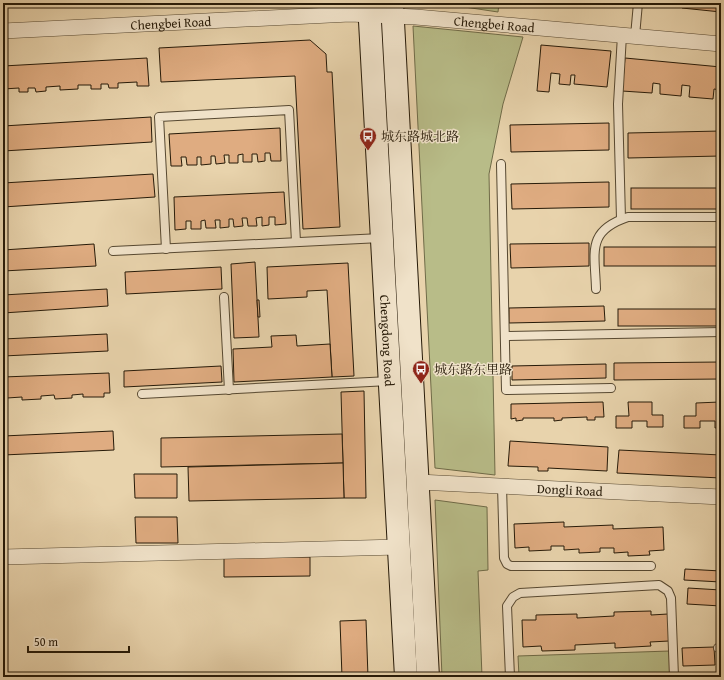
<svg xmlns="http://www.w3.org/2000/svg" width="724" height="680" font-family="'Gentium Book Plus','Noto Serif SC',serif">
<rect width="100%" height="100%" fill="#e8d3ac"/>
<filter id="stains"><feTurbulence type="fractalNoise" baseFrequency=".005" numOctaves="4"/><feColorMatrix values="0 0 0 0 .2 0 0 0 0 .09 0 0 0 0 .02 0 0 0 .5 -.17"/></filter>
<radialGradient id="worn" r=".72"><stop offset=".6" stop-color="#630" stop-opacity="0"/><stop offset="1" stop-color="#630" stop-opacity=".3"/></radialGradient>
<g fill="#b8bc88" stroke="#6f6b48">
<path d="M 438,3 L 499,3 L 498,12 Z"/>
<path d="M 413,26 L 523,37 L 503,104 L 489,174 L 495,475 L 435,468 Z"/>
<path d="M 435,500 L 487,507 L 488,570 L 478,571 L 482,677 L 442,677 Z"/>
<path d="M 670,651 L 670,677 L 519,677 L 518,656 Z"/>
</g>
<g fill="#dfac81" stroke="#261a08">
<path d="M 683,3 L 721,3 L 721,12 L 682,8 Z"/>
<path d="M 310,40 L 326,54 L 327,72 L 332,72 L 340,227 L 303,229 L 295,76 L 161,82 L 159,48 Z"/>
<path d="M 541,45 L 611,51 L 607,87 L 574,84 L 575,75 L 571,75 L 570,85 L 559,84 L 560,74 L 551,73 L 549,92 L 537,91 Z"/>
<path d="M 147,58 L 149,86 L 137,86 L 137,82 L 118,83 L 118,88 L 109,88 L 108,84 L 101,84 L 101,89 L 91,89 L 91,85 L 78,85 L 78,89 L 60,90 L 60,86 L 46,87 L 46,91 L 36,92 L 35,88 L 28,88 L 28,92 L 19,92 L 19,88 L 3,89 L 3,66 Z"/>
<path d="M 625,58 L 721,67 L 721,100 L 721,90 L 714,89 L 713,99 L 689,97 L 690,86 L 682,85 L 681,96 L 660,94 L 660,84 L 653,83 L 652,93 L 622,91 Z"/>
<path d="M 151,117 L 152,142 L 3,151 L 3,126 Z"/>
<path d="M 609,123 L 609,150 L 511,152 L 510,125 Z"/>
<path d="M 280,128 L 281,161 L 271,161 L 270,153 L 265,153 L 265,161 L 258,162 L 257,154 L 252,154 L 252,162 L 243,162 L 243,154 L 238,155 L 238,163 L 229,163 L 229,155 L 224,155 L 225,163 L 216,164 L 215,156 L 211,156 L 211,164 L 201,165 L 201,157 L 197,157 L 197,165 L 187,165 L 186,157 L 181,157 L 182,166 L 171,166 L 169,134 Z"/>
<path d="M 721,131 L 721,156 L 628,158 L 628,133 Z"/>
<path d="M 153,174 L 155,197 L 3,207 L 3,183 Z"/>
<path d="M 609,182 L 609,207 L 512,209 L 511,184 Z"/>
<rect x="631" y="188" width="90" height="21"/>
<path d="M 284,192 L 286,224 L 275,225 L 275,217 L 269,217 L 269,225 L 262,226 L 262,217 L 256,218 L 257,226 L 248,226 L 247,218 L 242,218 L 243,226 L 234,227 L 233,219 L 229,219 L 229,227 L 220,228 L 220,220 L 215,220 L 216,228 L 206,228 L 205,220 L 201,221 L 201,229 L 191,229 L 191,221 L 186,221 L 186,229 L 175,230 L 174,197 Z"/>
<path d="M 589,243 L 589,266 L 511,268 L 510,244 Z"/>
<path d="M 94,244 L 96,266 L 3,271 L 3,250 Z"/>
<rect x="604" y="247" width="117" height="19"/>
<path d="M 255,262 L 259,337 L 234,338 L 231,264 Z"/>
<path d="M 348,263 L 354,376 L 332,377 L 327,290 L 307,291 L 307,297 L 268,299 L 267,267 Z"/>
<path d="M 221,267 L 222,289 L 126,294 L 125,272 Z"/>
<path d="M 107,289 L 108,306 L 3,313 L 3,295 Z"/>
<path d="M 257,300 L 259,300 L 260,317 L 258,317 Z"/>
<path d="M 604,306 L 605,321 L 509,323 L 509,308 Z"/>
<rect x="618" y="309" width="103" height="17"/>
<path d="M 107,334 L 108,351 L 3,356 L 3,339 Z"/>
<path d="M 296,335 L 297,346 L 330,344 L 332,377 L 234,382 L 233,349 L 272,347 L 271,336 Z"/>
<path d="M 721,362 L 721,379 L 614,380 L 614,363 Z"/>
<path d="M 606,364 L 606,378 L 512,380 L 512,366 Z"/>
<path d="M 221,366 L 222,382 L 124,387 L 124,371 Z"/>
<path d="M 109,373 L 110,393 L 104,393 L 104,397 L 83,397 L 83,394 L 72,395 L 72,398 L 55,399 L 54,395 L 41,396 L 41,399 L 22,400 L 22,397 L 7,398 L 7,401 L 3,401 L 3,377 Z"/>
<path d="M 364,391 L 366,498 L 344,498 L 341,392 Z"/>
<path d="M 603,402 L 604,417 L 595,417 L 595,420 L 587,420 L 587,417 L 562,418 L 562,420 L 554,421 L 554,418 L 523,418 L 523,420 L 516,421 L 516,418 L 511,419 L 511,404 Z"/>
<path d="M 628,402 L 652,402 L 652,415 L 663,415 L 663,427 L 647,427 L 647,421 L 632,421 L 632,428 L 616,428 L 616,416 L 629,416 Z"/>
<path d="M 720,402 L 721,427 L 715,428 L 715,421 L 700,421 L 700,428 L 684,428 L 684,416 L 696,416 L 696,403 Z"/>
<path d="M 113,431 L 114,450 L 3,455 L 3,436 Z"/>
<path d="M 342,434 L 343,463 L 161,467 L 161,438 Z"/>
<path d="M 510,441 L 608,447 L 607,471 L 548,468 L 548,471 L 538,471 L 538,467 L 508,466 Z"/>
<path d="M 619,450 L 721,455 L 721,478 L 617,473 Z"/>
<path d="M 343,463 L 344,498 L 189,501 L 188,467 Z"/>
<path d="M 134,474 L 177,474 L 177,498 L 135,498 Z"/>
<path d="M 135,517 L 177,517 L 178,543 L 136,543 Z"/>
<path d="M 564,522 L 564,527 L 613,525 L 613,529 L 663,527 L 664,550 L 649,551 L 650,555 L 628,556 L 628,552 L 614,553 L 614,548 L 600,548 L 600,552 L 579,553 L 579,549 L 564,550 L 564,546 L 551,546 L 551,550 L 529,551 L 529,547 L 515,548 L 514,524 Z"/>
<path d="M 224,557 L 310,557 L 310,576 L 224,577 Z"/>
<path d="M 685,569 L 721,571 L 721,582 L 684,580 Z"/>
<path d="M 688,588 L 721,590 L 721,606 L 687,604 Z"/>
<path d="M 651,611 L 651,615 L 668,614 L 669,641 L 650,642 L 651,646 L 615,648 L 615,643 L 575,645 L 575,650 L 542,651 L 541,646 L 523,647 L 522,620 L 536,620 L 536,615 L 577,614 L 577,618 L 614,616 L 614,612 Z"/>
<path d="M 366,620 L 368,677 L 342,677 L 340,621 Z"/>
<path d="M 714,647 L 715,665 L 683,666 L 682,648 Z"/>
</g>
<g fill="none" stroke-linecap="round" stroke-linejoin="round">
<g stroke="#564831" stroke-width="10">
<g id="lane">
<path d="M 635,36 L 638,3"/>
<path d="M 501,164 L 506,390 L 611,388"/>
<path d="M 621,219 L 618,104 L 622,35"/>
<path d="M 166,249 L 159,117 L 289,110 L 296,242"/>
<path d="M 113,251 L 381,238"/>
<path d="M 596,289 C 595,252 586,231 628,217 L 721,217"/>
<path d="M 224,297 L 229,390"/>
<path d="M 506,336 L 721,332"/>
<path d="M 142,394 L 389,381"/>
<path d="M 502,486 L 504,558 L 507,564 L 511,566 L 651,566"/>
<path d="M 718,648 L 721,648"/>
<path d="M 510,677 L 507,606 L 513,597 L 520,593 L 659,585 L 668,591 L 671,598 L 674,677"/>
</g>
</g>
<g stroke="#564831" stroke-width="16">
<g id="street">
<path id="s1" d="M 3,31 L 350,14 L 416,17 L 721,44"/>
<path id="s2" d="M 418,482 L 721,497"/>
<path d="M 3,557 L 399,547"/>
</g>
</g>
<g stroke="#261a08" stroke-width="24">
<g id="secondary">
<path id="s3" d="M 369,3 L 406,677"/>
<path d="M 392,3 L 428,677"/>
</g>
</g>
<use href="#lane" stroke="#f0e2c9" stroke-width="8"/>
<use href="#street" stroke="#f0e2c9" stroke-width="15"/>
<use href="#secondary" stroke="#f0e2c9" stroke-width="22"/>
</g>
<defs>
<g id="bus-pin" transform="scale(0.9)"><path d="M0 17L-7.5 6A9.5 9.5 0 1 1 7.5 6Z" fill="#8f2418" stroke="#f0e2c9"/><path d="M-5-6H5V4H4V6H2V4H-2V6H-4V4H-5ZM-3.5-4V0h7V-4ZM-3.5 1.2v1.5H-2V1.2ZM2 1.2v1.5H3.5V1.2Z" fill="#fff"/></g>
</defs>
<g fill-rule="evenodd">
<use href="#bus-pin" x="368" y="136"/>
<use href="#bus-pin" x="421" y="369"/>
</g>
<g text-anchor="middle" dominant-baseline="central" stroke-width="3" stroke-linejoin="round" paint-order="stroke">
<g font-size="13" fill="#261a08" stroke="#f0e2c9">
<text stroke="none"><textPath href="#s1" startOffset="168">Chengbei Road</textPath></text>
<text stroke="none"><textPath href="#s1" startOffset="492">Chengbei Road</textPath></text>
<text stroke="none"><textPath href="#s3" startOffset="338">Chengdong Road</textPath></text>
<text stroke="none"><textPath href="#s2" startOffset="152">Dongli Road</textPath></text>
</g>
<g font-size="13" fill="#261a08" stroke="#f0e2c9" text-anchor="start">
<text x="381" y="136">城东路城北路</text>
<text x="434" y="369">城东路东里路</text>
</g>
</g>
<rect width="724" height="680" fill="none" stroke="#e8d3ac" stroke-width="16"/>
<rect x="4" y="4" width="716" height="672" fill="none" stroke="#261a08" stroke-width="2"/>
<rect x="8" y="8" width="708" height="664" fill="none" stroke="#261a08"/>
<path d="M28 646v6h101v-6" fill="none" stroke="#261a08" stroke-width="2"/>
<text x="34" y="646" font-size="12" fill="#261a08" stroke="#f0e2c9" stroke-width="3" paint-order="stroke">50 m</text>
<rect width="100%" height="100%" filter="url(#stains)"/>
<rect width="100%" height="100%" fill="url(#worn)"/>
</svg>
